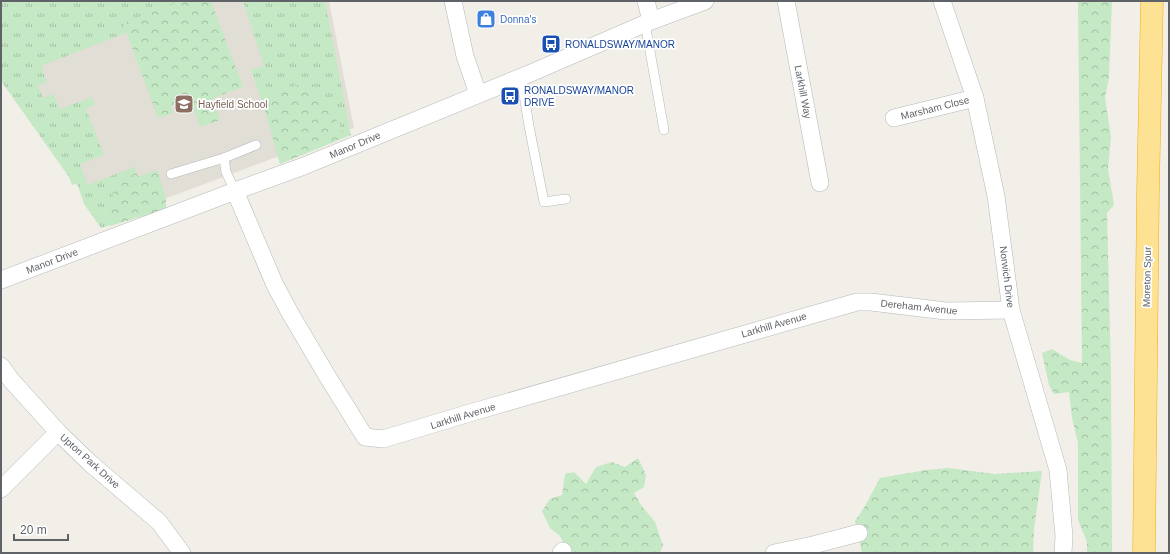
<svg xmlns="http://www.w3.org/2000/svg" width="1170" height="554" font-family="Helvetica,sans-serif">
<defs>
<pattern id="grass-tufts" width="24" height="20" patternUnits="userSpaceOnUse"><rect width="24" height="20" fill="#c5e8c5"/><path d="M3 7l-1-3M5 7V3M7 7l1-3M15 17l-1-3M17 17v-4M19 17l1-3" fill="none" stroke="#a3c0a4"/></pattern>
<pattern id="forest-crowns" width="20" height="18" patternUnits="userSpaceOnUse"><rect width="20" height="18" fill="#c5e8c5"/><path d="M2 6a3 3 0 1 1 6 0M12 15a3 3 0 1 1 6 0" fill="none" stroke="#a3c0a4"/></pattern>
</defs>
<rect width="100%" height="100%" fill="#f1efe8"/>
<path fill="#e1ded6" d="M 1,1 L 329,1 L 354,128 L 103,222 L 1,79 Z"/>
<g fill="url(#grass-tufts)">
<path d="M 1,1 L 183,1 L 123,23 L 126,33 L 41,66 L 47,82 L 38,85 L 43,98 L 53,94 L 60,109 L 92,97 L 95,105 L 86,109 L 104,155 L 80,164 L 88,185 L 134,167 L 138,177 L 157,170 L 166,199 L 166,209 L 101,228 L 84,204 L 77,183 L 72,185 L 69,177 L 1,81 Z"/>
<path d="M 243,1 L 325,1 L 351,135 L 280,164 L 267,115 L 251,70 L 264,66 Z"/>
</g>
<g fill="url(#forest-crowns)">
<path d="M 182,1 L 211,1 L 243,87 L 213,98 L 220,120 L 200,127 L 190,99 L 171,106 L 173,113 L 158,118 L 123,23 Z"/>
<path d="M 1078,1 L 1112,1 L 1109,78 L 1105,98 L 1111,137 L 1108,169 L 1114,205 L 1107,213 L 1111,372 L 1112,553 L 1087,553 L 1087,542 L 1078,520 L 1078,443 L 1072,418 L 1069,392 L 1054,394 L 1049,385 L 1042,353 L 1052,349 L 1070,360 L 1082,363 Z"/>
<path d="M 312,83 L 326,102 L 343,132 L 342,138 L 280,164 L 265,111 L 283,87 Z"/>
<path d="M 157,170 L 166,199 L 166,209 L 110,226 L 110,209 L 115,185 L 136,173 L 138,177 Z"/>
<path d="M 638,458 L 646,475 L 644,487 L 634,493 L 641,505 L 655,522 L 663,545 L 660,553 L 568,553 L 560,536 L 550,528 L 542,511 L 550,499 L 562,495 L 565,474 L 574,472 L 586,484 L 596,467 L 612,462 L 625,467 Z"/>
<path d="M 949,468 L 994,474 L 1042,471 L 1034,529 L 1033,553 L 862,553 L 855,521 L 865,506 L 880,478 L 926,470 Z"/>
</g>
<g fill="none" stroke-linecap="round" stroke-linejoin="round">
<g stroke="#b5b8bc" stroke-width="10">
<g id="service">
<path d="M 645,23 L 664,130"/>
<path d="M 521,76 L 529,126 L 544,202 L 566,199"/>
<path d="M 171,174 L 224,158"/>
<path d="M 235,191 L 226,172 L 224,158 L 256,145"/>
</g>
</g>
<g stroke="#b5b8bc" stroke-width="18">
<g id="minor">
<path d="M 453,1 L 465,56 L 478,94"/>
<path d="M 646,1 L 651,21"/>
<path d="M 786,1 L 820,183"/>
<path d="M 942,1 L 975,98 L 996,196 L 1011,310 L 1058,470 L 1064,536 L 1063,553"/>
<path d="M 894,118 L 975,98"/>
<path d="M 235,191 L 275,285 L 290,313 L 326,374 L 365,437 L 383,439 L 473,412 L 857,302 L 871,302 L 946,311 L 1011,310"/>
<path d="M 1,280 L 235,191 L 304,166 L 531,73 L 651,21 L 705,1"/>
<path d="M 1,366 L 11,380 L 58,432 L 90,463 L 159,522 L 182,553"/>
<path d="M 1,489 L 58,432"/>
<path d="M 561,553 L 563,551"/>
<path d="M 774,553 L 813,545 L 859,533"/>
</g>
</g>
<g stroke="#f9ab00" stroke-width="23">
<path id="motorway" d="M 1144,553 L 1148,191 L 1152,1"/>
</g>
<use href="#service" stroke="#fff" stroke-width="9"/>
<use href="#minor" stroke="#fff" stroke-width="17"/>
<use href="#motorway" stroke="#fde293" stroke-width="22"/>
</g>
<defs>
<g id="shop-square" transform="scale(1)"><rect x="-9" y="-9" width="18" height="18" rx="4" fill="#3f7fe0" stroke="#fff"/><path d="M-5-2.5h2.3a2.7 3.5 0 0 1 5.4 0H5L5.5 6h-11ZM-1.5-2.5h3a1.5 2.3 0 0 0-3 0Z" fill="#fff"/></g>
<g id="bus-square" transform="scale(1)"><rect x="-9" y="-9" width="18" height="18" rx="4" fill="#1a4fb4" stroke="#fff"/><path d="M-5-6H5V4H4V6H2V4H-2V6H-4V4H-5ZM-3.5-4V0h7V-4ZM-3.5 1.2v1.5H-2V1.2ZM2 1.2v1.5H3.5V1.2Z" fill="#fff"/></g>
<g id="school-square" transform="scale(1)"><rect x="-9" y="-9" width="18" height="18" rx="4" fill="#8d6e63" stroke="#fff"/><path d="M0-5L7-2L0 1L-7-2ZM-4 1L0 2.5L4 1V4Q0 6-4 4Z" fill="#fff"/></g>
</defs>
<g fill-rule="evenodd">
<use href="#shop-square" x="486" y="19"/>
<use href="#bus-square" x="551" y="44"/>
<use href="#bus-square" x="510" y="96"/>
<use href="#school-square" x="184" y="104"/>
</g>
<g text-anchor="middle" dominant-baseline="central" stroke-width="3.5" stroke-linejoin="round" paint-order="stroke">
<g font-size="10" fill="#366cbe" stroke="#fff" text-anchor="start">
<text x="500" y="19">Donna's</text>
</g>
<g font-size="10" fill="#164399" stroke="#fff" text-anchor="start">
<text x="565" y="44">RONALDSWAY/MANOR</text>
<text x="524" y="90">RONALDSWAY/MANOR<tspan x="524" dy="12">DRIVE</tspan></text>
</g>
<g font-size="10" fill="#5f6368" stroke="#fff">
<text transform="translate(803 92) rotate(79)">Larkhill Way</text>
<text transform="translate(935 108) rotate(-14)">Marsham Close</text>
<text transform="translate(355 145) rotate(-23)">Manor Drive</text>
<text transform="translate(52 261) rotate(-21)">Manor Drive</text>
<text transform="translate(1007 277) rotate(83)">Norwich Drive</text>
<text transform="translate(1147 277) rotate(-89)">Moreton Spur</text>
<text transform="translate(919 307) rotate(6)">Dereham Avenue</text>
<text transform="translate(774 325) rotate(-16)">Larkhill Avenue</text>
<text transform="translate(463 416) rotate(-17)">Larkhill Avenue</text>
<text transform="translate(90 461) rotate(42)">Upton Park Drive</text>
</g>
<g font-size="10" fill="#785e54" stroke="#fff" text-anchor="start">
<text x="198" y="104">Hayfield School</text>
</g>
</g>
<rect width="1170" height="554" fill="none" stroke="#5f6368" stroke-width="4"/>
<path d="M14 534v6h54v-6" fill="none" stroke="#5f6368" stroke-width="2"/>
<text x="20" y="534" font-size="12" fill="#5f6368" stroke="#ffffff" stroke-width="3" paint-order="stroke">20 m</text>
</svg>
